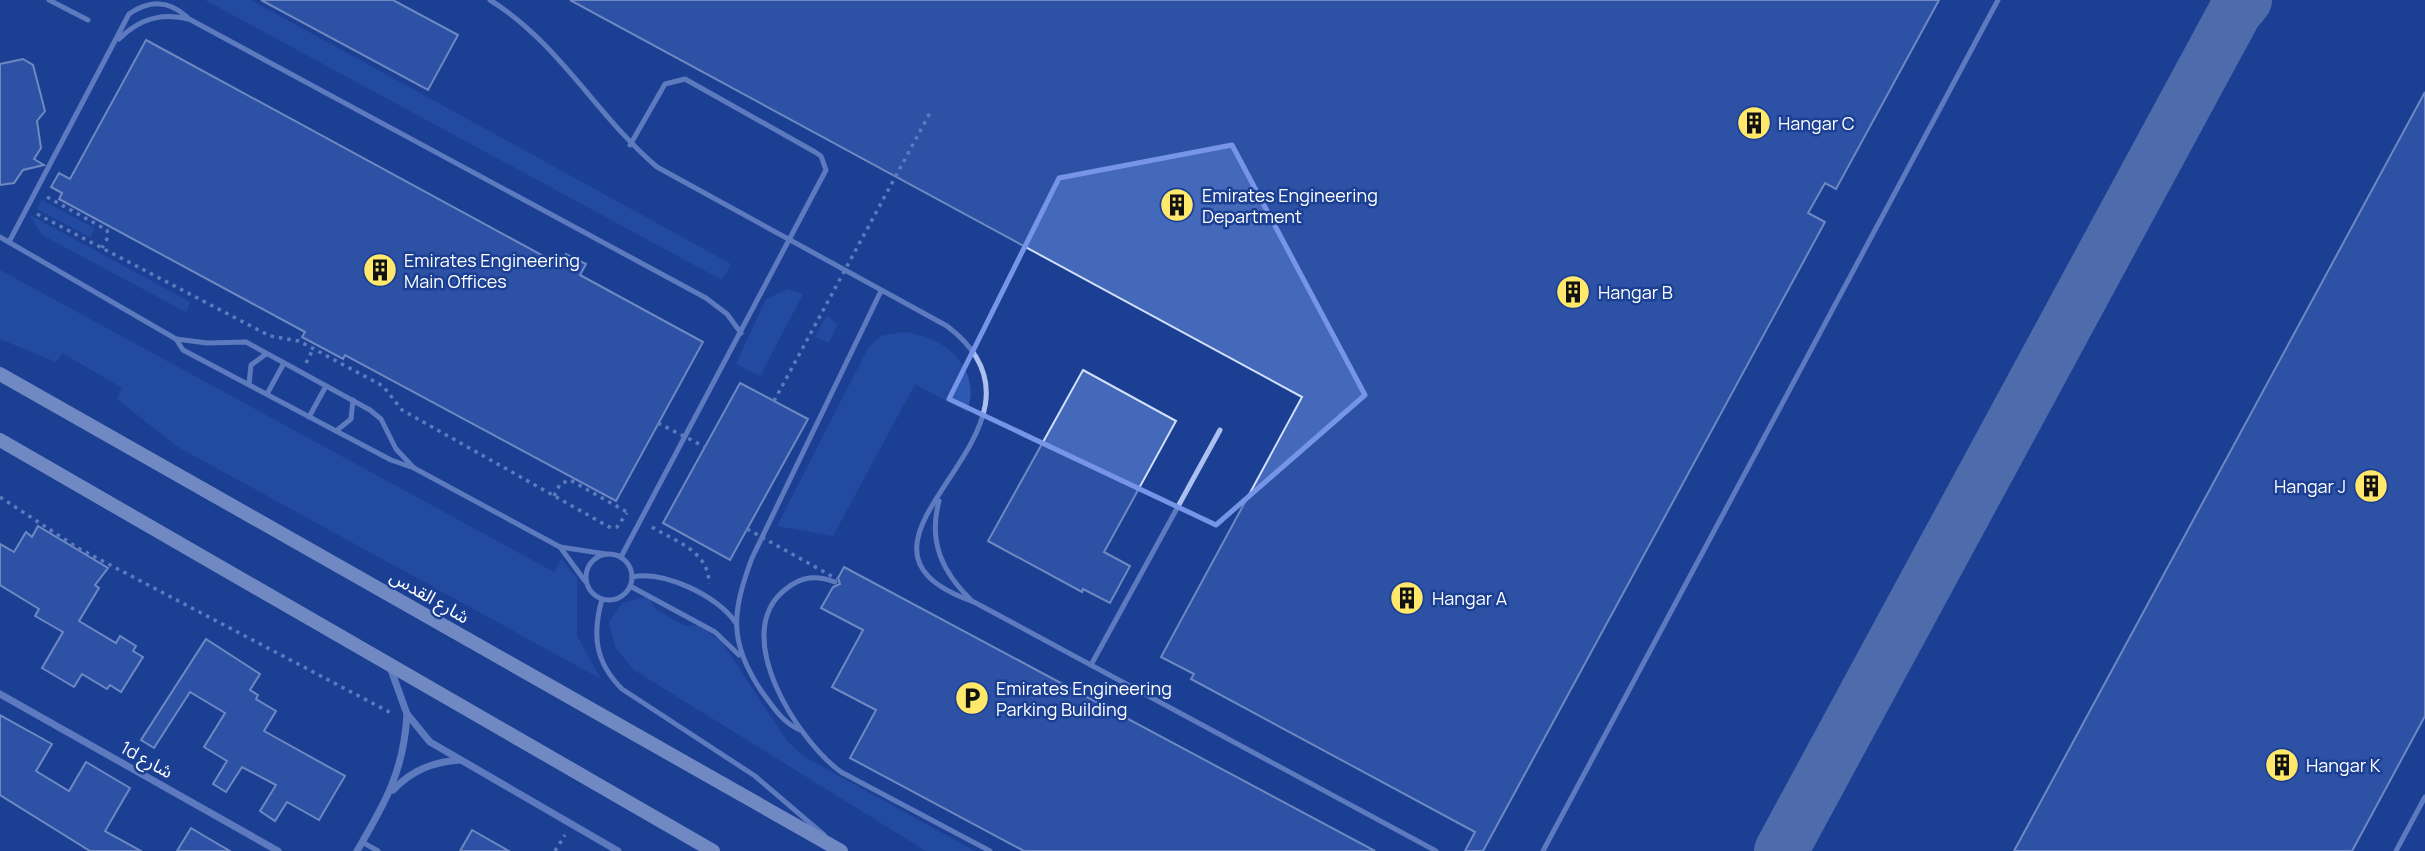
<svg xmlns="http://www.w3.org/2000/svg" width="2425" height="851" font-family="Manrope,'Noto Sans Arabic',sans-serif">
<rect width="100%" height="100%" fill="#1b3f93"/>
<g fill="#2e58b1">
<path d="M 205,0 L 251,0 L 731,264 L 722,280 Z"/>
<path d="M 42,200 L 94,228 L 91,238 L 37,209 Z"/>
<path d="M 30,215 L 190,302 L 186,312 L 42,235 Z"/>
<path d="M 0,270 L 554,572 L 561,559 L 577,578 L 577,636 L 601,679 L 178,447 L 117,399 L 122,388 L 62,353 L 56,362 L 0,339 Z"/>
<path d="M 788,289 L 803,294 L 760,376 L 736,364 L 766,299 Z"/>
<path d="M 827,315 L 837,325 L 829,343 L 815,337 Z"/>
<path d="M 903,332 C 944,336 983,367 967,412 L 915,384 L 833,536 L 777,526 L 868,348 L 881,336 Z"/>
<path d="M 645,597 L 651,600 L 654,608 L 685,626 L 700,626 L 722,642 L 787,741 L 803,756 L 975,851 L 926,851 L 634,670 L 615,647 L 609,622 L 622,603 Z"/>
</g>
<g fill="none" stroke-linecap="round" stroke-linejoin="round">
<path stroke="#8d9fc9" stroke-width="54" d="M 1781,851 L 2235,12 L 2245,0"/>
</g>
<g fill="#4469ba" stroke="#d2dffb" stroke-width="2">
<path d="M 261,0 L 393,0 L 458,35 L 428,90 Z"/>
<path d="M 570,0 L 1939,0 L 1836,189 L 1825,183 L 1808,213 L 1825,222 L 1483,851 L 1465,851 L 1475,832 L 1191,679 L 1194,674 L 1161,657 L 1302,397 Z"/>
<path d="M 146,40 L 560,265 L 566,254 L 586,264 L 580,275 L 703,342 L 616,501 L 345,355 L 343,359 L 302,337 L 305,332 L 59,199 L 62,193 L 51,187 L 59,173 L 70,179 Z"/>
<path d="M 23,59 L 33,65 L 45,111 L 37,121 L 41,148 L 34,159 L 44,165 L 23,170 L 14,183 L 0,185 L 0,64 Z"/>
<path d="M 2425,92 L 2425,716 L 2352,851 L 2014,851 Z"/>
<path d="M 1083,370 L 1176,421 L 1104,552 L 1130,566 L 1110,603 L 1083,589 L 1082,592 L 988,541 Z"/>
<path d="M 740,383 L 808,419 L 730,560 L 663,523 Z"/>
<path d="M 38,526 L 108,568 L 95,585 L 99,588 L 79,621 L 116,643 L 120,636 L 136,646 L 133,651 L 143,657 L 121,692 L 110,685 L 107,689 L 82,674 L 74,687 L 42,668 L 63,632 L 35,616 L 39,609 L 0,585 L 0,544 L 14,552 L 26,532 L 32,537 Z"/>
<path d="M 844,567 L 1375,851 L 1024,851 L 850,758 L 876,710 L 832,687 L 863,630 L 821,608 L 833,587 L 840,584 L 838,578 Z"/>
<path d="M 206,639 L 260,674 L 250,690 L 258,695 L 256,699 L 276,711 L 264,731 L 345,776 L 319,820 L 287,802 L 275,821 L 260,811 L 276,785 L 242,767 L 226,792 L 213,784 L 227,761 L 204,747 L 225,713 L 190,692 L 154,748 L 141,740 Z"/>
<path d="M 0,715 L 52,744 L 36,771 L 69,791 L 86,762 L 130,788 L 105,831 L 141,851 L 90,851 L 0,795 Z"/>
<path d="M 191,828 L 206,837 L 230,851 L 177,851 Z"/>
<path d="M 472,830 L 509,851 L 460,851 Z"/>
</g>
<g fill="none" stroke-linecap="round" stroke-linejoin="round">
<g stroke="#acc1ef" stroke-width="3.5" stroke-dasharray="3.5 5" stroke-linecap="butt">
<path d="M 47,197 L 107,230 L 108,237 L 102,248"/>
<path d="M 37,214 L 270,336 L 299,341 L 383,386 L 402,410 L 611,528 L 617,527 L 627,513"/>
<path d="M 306,363 L 313,349"/>
<path d="M 554,496 L 560,484 L 570,480 L 627,512"/>
<path d="M 0,497 L 78,548 L 393,714"/>
<path d="M 652,527 C 676,542 709,551 709,584"/>
<path d="M 555,851 L 565,835"/>
</g>
<g stroke="#acc1ef" stroke-width="5">
<path d="M 49,0 L 88,20"/>
<path d="M 490,0 C 558,42 597,116 657,167 L 947,326 C 1085,431 802,542 974,602 L 1436,851"/>
<path d="M 119,39 C 139,19 161,12 189,19 L 706,298 L 727,314 L 741,333"/>
<path d="M 0,237 L 176,339 L 207,343 L 246,342 L 370,410 L 381,419 L 396,449 L 414,468"/>
<path d="M 9,242 L 129,14 C 149,0 169,0 187,17"/>
<path d="M 176,339 L 183,350 L 391,460 L 414,468 L 560,547 L 606,554"/>
<path d="M 249,384 L 251,365 L 266,354"/>
<path d="M 267,394 L 284,363"/>
<path d="M 309,417 L 326,386"/>
<path d="M 336,431 L 351,419 L 353,400"/>
<path d="M 939,501 C 928,542 942,572 972,601"/>
<path d="M 560,547 L 585,581"/>
<circle cx="609" cy="577" r="23"/>
<path d="M 621,557 L 826,170 L 821,156 L 815,152 L 685,79 L 665,84 L 630,145"/>
<path d="M 632,577 C 663,570 718,596 735,622"/>
<path d="M 835,582 C 816,575 802,576 786,589 C 728,633 798,741 841,772 L 990,851"/>
<path d="M 630,586 L 715,632 L 739,655"/>
<path d="M 602,599 C 592,635 595,662 622,689 L 755,776 L 824,835"/>
<path d="M 1091,665 L 1220,430"/>
<path d="M 800,730 C 782,722 774,708 762,692 C 728,642 732,612 752,558 L 881,291"/>
<path d="M 362,842 L 378,851"/>
<path d="M 1543,851 L 1998,0"/>
<path d="M 2396,851 L 2425,797"/>
</g>
<g stroke="#acc1ef" stroke-width="7">
<path d="M 390,667 L 407,714 L 430,742 L 618,851"/>
<path d="M 0,694 L 278,851"/>
<path d="M 393,790 C 412,770 433,762 460,760"/>
<path d="M 357,851 C 385,803 404,771 407,714"/>
</g>
<g stroke="#d9e3fb" stroke-width="14">
<path d="M 0,374 L 841,851"/>
<path d="M 0,440 L 713,851"/>
</g>
<g stroke="#acc1ef" stroke-width="3.5" stroke-dasharray="3.5 5" stroke-linecap="butt">
<path d="M 774,401 L 931,111"/>
<path d="M 658,423 L 705,447"/>
<path d="M 747,529 L 837,579"/>
</g>
</g>
<path d="M0 0H2425V851H0ZM 1232,145 L 1365,395 L 1216,525 L 949,399 L 1059,178 Z" fill="#1b3f93" fill-opacity=".55" fill-rule="evenodd"/>
<path fill="none" stroke="#7795e8" stroke-width="5" stroke-linejoin="round" d="M 1232,145 L 1365,395 L 1216,525 L 949,399 L 1059,178 Z"/>
<defs>
<g id="building-disc" transform="scale(1.75)"><circle r="9.5" fill="#ffe86a" stroke="#1b3f93"/><path d="M-4-6H4V6H1V3H-1V6H-4ZM-2.5-4.3h1.7v1.8h-1.7ZM.8-4.3h1.7v1.8H.8ZM-2.5-1h1.7V.8h-1.7ZM.8-1h1.7V.8H.8Z" fill="#111"/></g>
<g id="parking-disc" transform="scale(1.75)"><circle r="9.5" fill="#ffe86a" stroke="#1b3f93"/><path d="M-3.5-5.5H1a3.5 3.5 0 0 1 0 7H-1V5.5H-3.5ZM-1-3.4V-.6H.8a1.4 1.4 0 0 0 0-2.8Z" fill="#111"/></g>
</defs>
<g fill-rule="evenodd">
<use href="#building-disc" x="1754" y="123"/>
<use href="#building-disc" x="1177" y="205"/>
<use href="#building-disc" x="380" y="270"/>
<use href="#building-disc" x="1573" y="292"/>
<use href="#building-disc" x="2371" y="486"/>
<use href="#building-disc" x="1407" y="598"/>
<use href="#parking-disc" x="972" y="698"/>
<use href="#building-disc" x="2282" y="765"/>
</g>
<g text-anchor="middle" dominant-baseline="central" stroke-width="5" stroke-linejoin="round" paint-order="stroke">
<g font-size="18" fill="#fff" stroke="#1b3f93" text-anchor="start">
<text x="1778" y="123">Hangar C</text>
<text x="1202" y="195">Emirates Engineering<tspan x="1202" dy="21">Department</tspan></text>
<text x="404" y="260">Emirates Engineering<tspan x="404" dy="21">Main Offices</tspan></text>
<text x="1598" y="292">Hangar B</text>
<text x="2346" y="486" text-anchor="end">Hangar J</text>
<text x="1432" y="598">Hangar A</text>
<text x="996" y="688">Emirates Engineering<tspan x="996" dy="21">Parking Building</tspan></text>
<text x="2306" y="765">Hangar K</text>
</g>
<g font-size="18" fill="#fff" stroke="#1b3f93">
<text transform="translate(430 596) rotate(30)">شارع القدس</text>
<text transform="translate(147 759) rotate(29)">1d شارع</text>
</g>
</g>
</svg>
